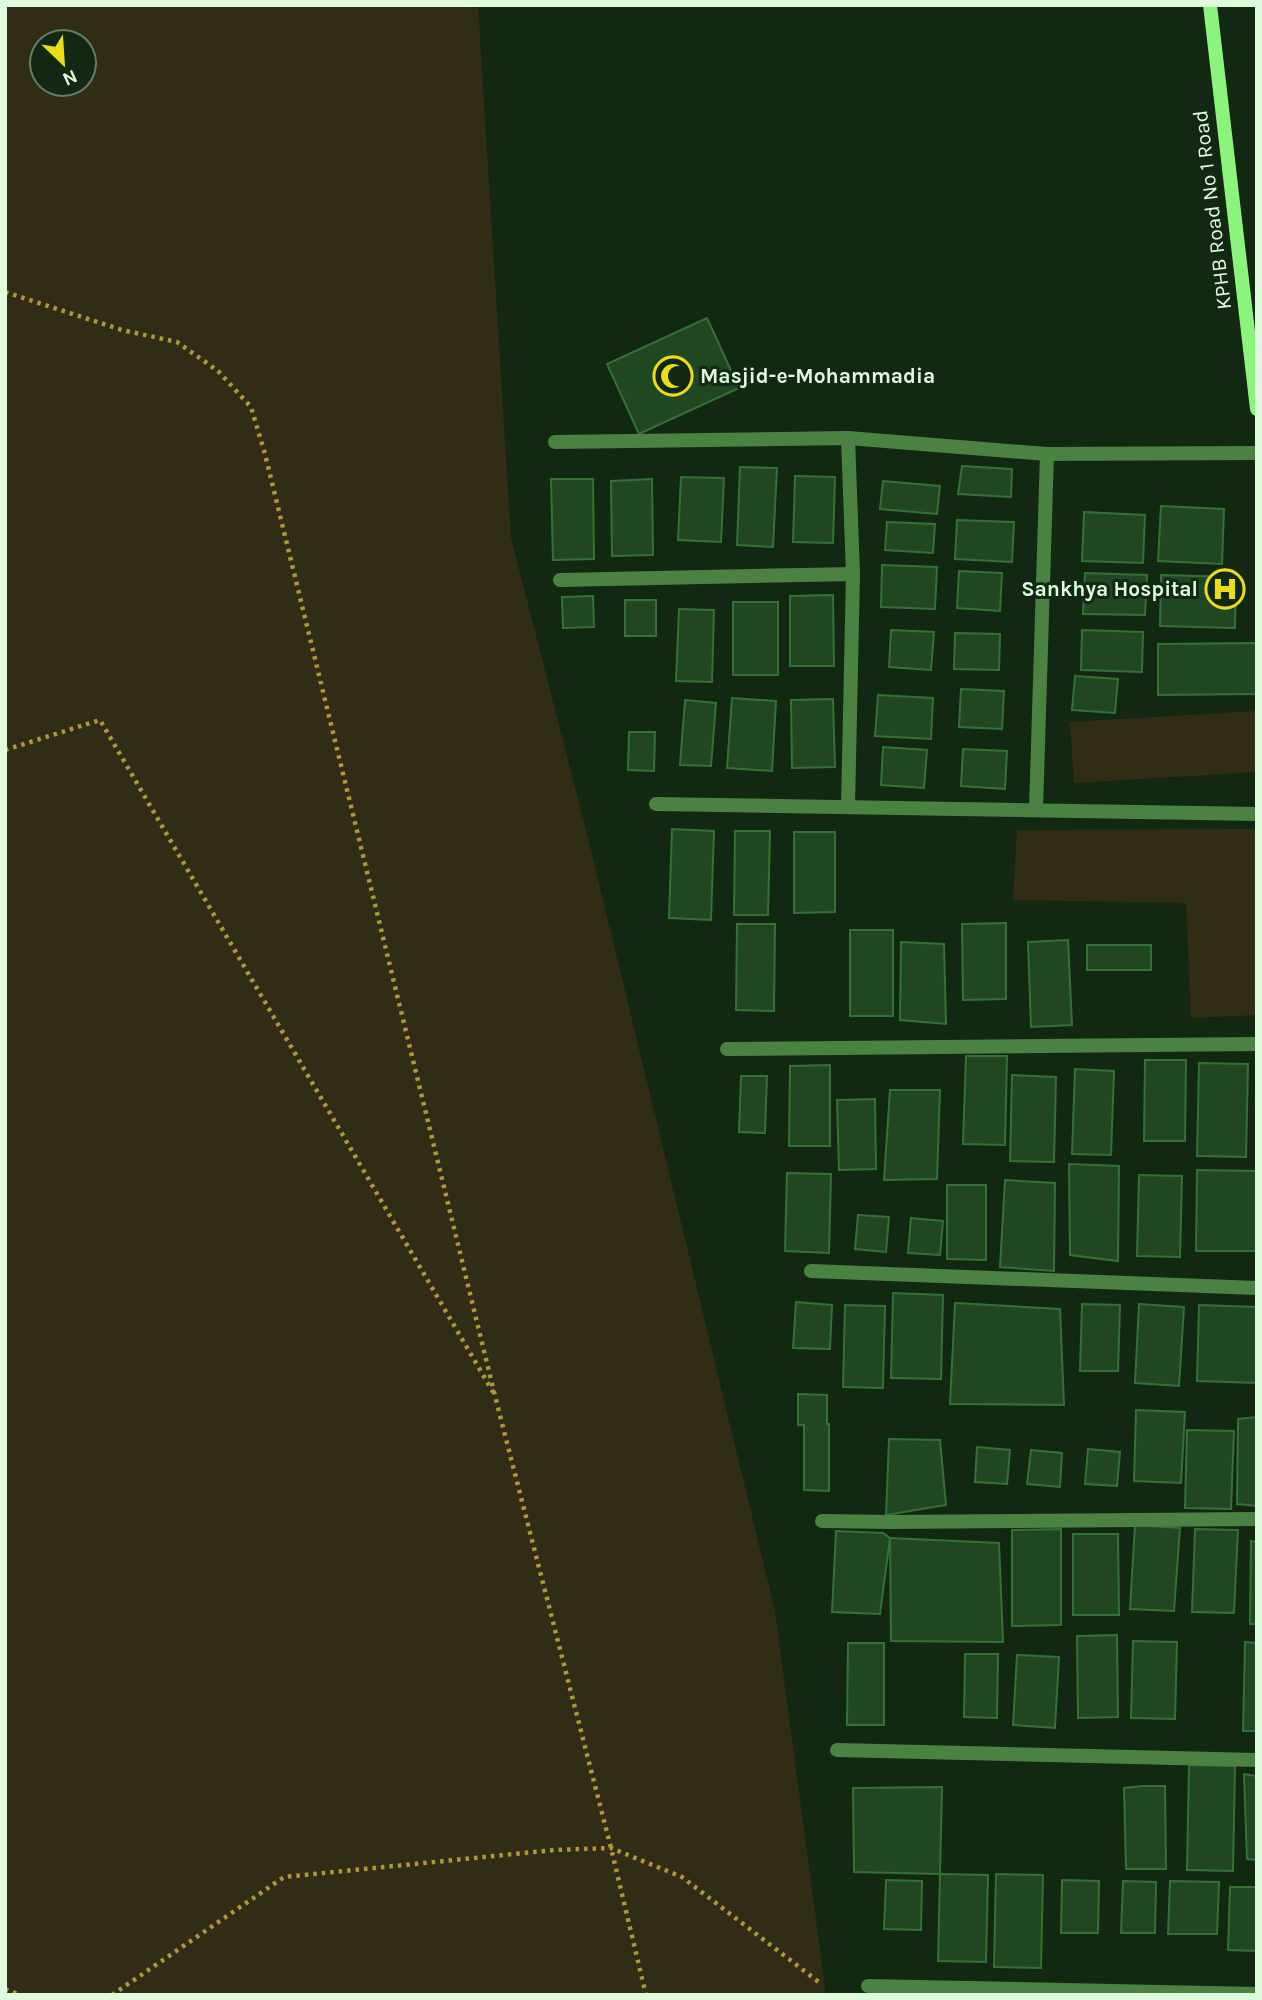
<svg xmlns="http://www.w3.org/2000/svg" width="1262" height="2000" font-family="Karla,sans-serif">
<rect width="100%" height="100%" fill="#132813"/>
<g fill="#312c16" fill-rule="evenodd">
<path d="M 5,5 L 478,5 L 511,538 L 589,842 L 775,1611 L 826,1995 L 5,1995 ZM 42,42 L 84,42 L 84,84 L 42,84 Z"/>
<path d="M 1257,711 L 1257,772 L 1074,783 L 1070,722 Z"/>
<path d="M 1257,829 L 1257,1015 L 1191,1018 L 1186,903 L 1013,900 L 1017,830 Z"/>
</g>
<g fill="#204722" stroke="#357137" stroke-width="2">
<path d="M 707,318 L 739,388 L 639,434 L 607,364 Z"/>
<path d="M 962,466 L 1012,469 L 1011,497 L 958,494 Z"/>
<path d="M 740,467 L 777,468 L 773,547 L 737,545 Z"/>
<path d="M 795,476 L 835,477 L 833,543 L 793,542 Z"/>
<path d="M 681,477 L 724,478 L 721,542 L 678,540 Z"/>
<path d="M 551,479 L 593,479 L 594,559 L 553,560 Z"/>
<path d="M 652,479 L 653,555 L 612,556 L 611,481 Z"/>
<path d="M 883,481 L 940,486 L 937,514 L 880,509 Z"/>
<path d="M 1161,506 L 1224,509 L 1222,564 L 1158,561 Z"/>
<path d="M 1084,512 L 1145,515 L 1143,563 L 1082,561 Z"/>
<path d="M 957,520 L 1014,522 L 1012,562 L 955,559 Z"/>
<path d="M 887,522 L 935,524 L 933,553 L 885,550 Z"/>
<path d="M 882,565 L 937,567 L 935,609 L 881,607 Z"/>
<path d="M 959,571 L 1002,573 L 1000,611 L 957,608 Z"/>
<path d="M 1085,573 L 1147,575 L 1145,615 L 1083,614 Z"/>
<path d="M 1161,575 L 1236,577 L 1235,628 L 1160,626 Z"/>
<path d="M 833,595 L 834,666 L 790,666 L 790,596 Z"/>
<path d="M 593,596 L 594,627 L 563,628 L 562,597 Z"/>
<rect x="625" y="600" width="31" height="36"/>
<rect x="733" y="602" width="45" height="73"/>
<path d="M 679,609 L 714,610 L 712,682 L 676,681 Z"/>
<path d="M 891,630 L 934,632 L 931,670 L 889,667 Z"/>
<path d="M 1082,630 L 1143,632 L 1142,672 L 1081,670 Z"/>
<path d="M 955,633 L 1000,634 L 999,670 L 954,669 Z"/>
<path d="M 1257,643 L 1257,694 L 1158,695 L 1158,644 Z"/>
<path d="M 1075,676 L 1118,679 L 1115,713 L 1072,710 Z"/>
<path d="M 961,689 L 1004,691 L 1002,729 L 959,727 Z"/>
<path d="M 878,695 L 933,698 L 931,739 L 875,736 Z"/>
<path d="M 732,698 L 776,701 L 772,771 L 727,768 Z"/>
<path d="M 833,699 L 835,767 L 792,768 L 791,700 Z"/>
<path d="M 685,700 L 716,703 L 711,766 L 680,765 Z"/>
<path d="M 629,732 L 655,732 L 654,771 L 628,770 Z"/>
<path d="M 883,747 L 927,750 L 924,788 L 881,785 Z"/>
<path d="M 963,749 L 1007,751 L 1005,789 L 961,786 Z"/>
<path d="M 672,829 L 714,831 L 711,920 L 669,918 Z"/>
<path d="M 735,831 L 770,831 L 768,915 L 734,915 Z"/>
<path d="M 794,832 L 835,832 L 835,912 L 794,913 Z"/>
<path d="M 1006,923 L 1006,999 L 963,1000 L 962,924 Z"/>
<path d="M 737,924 L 775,924 L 774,1011 L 736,1010 Z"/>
<rect x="850" y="930" width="43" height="86"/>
<path d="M 1068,940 L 1072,1025 L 1031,1027 L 1028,942 Z"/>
<path d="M 901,942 L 944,944 L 946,1024 L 900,1020 Z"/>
<rect x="1087" y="945" width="64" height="25"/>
<path d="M 966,1056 L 1007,1056 L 1005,1145 L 963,1144 Z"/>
<path d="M 1145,1060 L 1186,1060 L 1185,1141 L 1144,1141 Z"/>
<path d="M 1199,1063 L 1248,1064 L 1246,1157 L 1197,1156 Z"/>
<path d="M 830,1065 L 830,1146 L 789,1146 L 790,1066 Z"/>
<path d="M 1075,1069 L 1114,1071 L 1111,1155 L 1072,1154 Z"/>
<path d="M 1012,1075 L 1056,1077 L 1054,1162 L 1010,1161 Z"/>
<path d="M 741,1076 L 767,1076 L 765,1133 L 739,1132 Z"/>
<path d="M 890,1090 L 940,1090 L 937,1179 L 884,1180 Z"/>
<path d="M 875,1099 L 876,1169 L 839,1170 L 837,1100 Z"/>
<path d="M 1069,1164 L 1119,1166 L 1118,1261 L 1070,1255 Z"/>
<path d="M 1197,1170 L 1257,1171 L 1257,1251 L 1196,1251 Z"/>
<path d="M 787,1173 L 831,1174 L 829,1253 L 785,1251 Z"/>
<path d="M 1139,1175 L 1182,1176 L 1180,1257 L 1137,1256 Z"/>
<path d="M 1005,1180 L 1055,1183 L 1054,1271 L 1000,1267 Z"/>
<path d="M 947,1185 L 986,1185 L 986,1260 L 947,1259 Z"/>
<path d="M 858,1215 L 889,1217 L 886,1252 L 855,1249 Z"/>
<path d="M 911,1218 L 943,1221 L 940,1255 L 908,1253 Z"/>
<path d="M 893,1293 L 943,1295 L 941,1379 L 891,1378 Z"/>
<path d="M 796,1302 L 832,1305 L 830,1349 L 793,1348 Z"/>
<path d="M 955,1303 L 1060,1309 L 1064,1405 L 950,1404 Z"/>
<path d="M 1082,1304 L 1120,1305 L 1118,1371 L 1080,1371 Z"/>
<path d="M 1139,1304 L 1184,1307 L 1179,1386 L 1135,1383 Z"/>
<path d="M 845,1305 L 885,1306 L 883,1388 L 843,1387 Z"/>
<path d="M 1199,1305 L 1257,1307 L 1257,1383 L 1197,1381 Z"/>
<path d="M 798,1394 L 827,1395 L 827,1424 L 829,1424 L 829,1491 L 804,1490 L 804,1425 L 798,1425 Z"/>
<path d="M 1136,1410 L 1185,1412 L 1181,1483 L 1134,1481 Z"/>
<path d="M 1257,1417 L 1257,1506 L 1237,1504 L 1238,1419 Z"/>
<path d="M 1187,1430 L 1234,1431 L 1231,1509 L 1185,1508 Z"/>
<path d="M 889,1439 L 940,1440 L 946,1505 L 886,1515 Z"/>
<path d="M 977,1447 L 1010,1450 L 1007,1484 L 975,1482 Z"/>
<path d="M 1088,1449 L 1120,1452 L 1117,1486 L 1085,1484 Z"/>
<path d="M 1031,1450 L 1062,1453 L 1060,1487 L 1027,1484 Z"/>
<path d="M 1135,1525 L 1180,1528 L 1174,1611 L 1130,1609 Z"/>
<path d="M 1061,1529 L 1061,1625 L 1012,1626 L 1012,1530 Z"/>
<path d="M 1195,1529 L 1238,1530 L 1234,1613 L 1192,1612 Z"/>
<path d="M 836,1531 L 883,1533 L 890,1538 L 880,1614 L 832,1612 Z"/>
<path d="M 1073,1534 L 1118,1534 L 1119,1615 L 1073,1615 Z"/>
<path d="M 890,1538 L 999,1543 L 1003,1642 L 891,1641 Z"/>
<path d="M 1251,1541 L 1257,1542 L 1257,1624 L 1250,1624 Z"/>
<path d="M 1117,1635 L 1118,1717 L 1078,1718 L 1077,1636 Z"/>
<path d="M 1133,1641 L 1177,1642 L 1175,1719 L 1131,1718 Z"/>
<path d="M 1245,1642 L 1257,1643 L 1257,1731 L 1243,1731 Z"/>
<path d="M 848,1643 L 884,1643 L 884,1725 L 847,1725 Z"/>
<path d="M 965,1654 L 998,1654 L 997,1718 L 964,1717 Z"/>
<path d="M 1017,1655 L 1059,1657 L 1055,1728 L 1013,1725 Z"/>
<path d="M 1189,1765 L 1235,1766 L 1233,1871 L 1187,1870 Z"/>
<path d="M 1244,1774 L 1257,1776 L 1257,1860 L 1247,1859 Z"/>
<path d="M 1143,1786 L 1165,1786 L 1166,1869 L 1126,1869 L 1124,1788 Z"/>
<path d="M 942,1787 L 940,1874 L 854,1872 L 853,1788 Z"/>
<path d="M 940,1874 L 988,1875 L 986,1962 L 938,1961 Z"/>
<path d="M 996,1874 L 1043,1875 L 1041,1968 L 994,1967 Z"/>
<path d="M 886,1880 L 922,1881 L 921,1930 L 884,1929 Z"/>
<path d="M 1062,1880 L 1099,1881 L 1098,1933 L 1061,1933 Z"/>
<path d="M 1123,1881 L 1156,1882 L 1155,1933 L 1121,1933 Z"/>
<path d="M 1170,1881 L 1219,1882 L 1217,1934 L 1168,1934 Z"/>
<path d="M 1230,1887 L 1257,1887 L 1257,1951 L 1228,1950 Z"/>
</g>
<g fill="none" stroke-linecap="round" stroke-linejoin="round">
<g stroke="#b0973c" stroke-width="4.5" stroke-dasharray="3.5 5" stroke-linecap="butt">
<path d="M 5,292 L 122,330 L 177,342 L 218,371 L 251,407 L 265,454 L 495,1396 L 611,1848 L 646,1995"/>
<path d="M 5,750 L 100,720 L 493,1392"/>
<path d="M 5,1989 L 20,1995"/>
<path d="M 112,1995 L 284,1877 L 554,1850 L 611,1848 L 682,1877 L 820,1983"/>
</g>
<g stroke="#4a8242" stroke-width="14">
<path d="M 848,438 L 853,574 L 848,807"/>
<path d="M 555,442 L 848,438 L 1047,454 L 1257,453"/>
<path d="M 560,580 L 853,574"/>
<path d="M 656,804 L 1257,814"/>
<path d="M 1036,810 L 1047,454"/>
<path d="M 727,1049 L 1257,1044"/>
<path d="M 811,1271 L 1257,1288"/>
<path d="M 822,1521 L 891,1522 L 1257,1519"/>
<path d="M 837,1750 L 1257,1760"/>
<path d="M 868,1986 L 1257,1994"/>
</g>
<path stroke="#8cf37d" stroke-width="14" d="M 1210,5 L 1257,409"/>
</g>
<defs>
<g id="mosque-ring" transform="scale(2.0125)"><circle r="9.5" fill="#132813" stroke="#eade1b" stroke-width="1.5"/><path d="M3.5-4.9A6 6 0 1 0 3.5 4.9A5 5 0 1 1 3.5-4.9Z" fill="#eade1b"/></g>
<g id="hospital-ring" transform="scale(2.0125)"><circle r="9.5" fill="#132813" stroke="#eade1b" stroke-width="1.5"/><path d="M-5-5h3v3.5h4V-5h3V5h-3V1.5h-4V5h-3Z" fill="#eade1b"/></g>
</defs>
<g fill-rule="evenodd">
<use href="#mosque-ring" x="673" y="376"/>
<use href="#hospital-ring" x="1225" y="589"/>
</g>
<g text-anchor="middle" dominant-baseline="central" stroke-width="6" stroke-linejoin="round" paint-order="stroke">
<g font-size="21" fill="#defcdd" stroke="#132813">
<text transform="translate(1212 210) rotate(-97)">KPHB Road No 1 Road</text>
</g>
<g font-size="21" font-weight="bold" fill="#defcdd" stroke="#132813" text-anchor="start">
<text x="700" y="376">Masjid-e-Mohammadia</text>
<text x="1198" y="589" text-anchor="end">Sankhya Hospital</text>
</g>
</g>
<rect width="1262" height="2000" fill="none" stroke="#defcdd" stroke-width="14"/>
<g transform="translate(63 63) rotate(155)"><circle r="33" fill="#132813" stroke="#647d64" stroke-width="2"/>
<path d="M0-5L12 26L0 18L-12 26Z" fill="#eade1b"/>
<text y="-10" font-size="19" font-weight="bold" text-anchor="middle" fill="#defcdd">N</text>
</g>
</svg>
